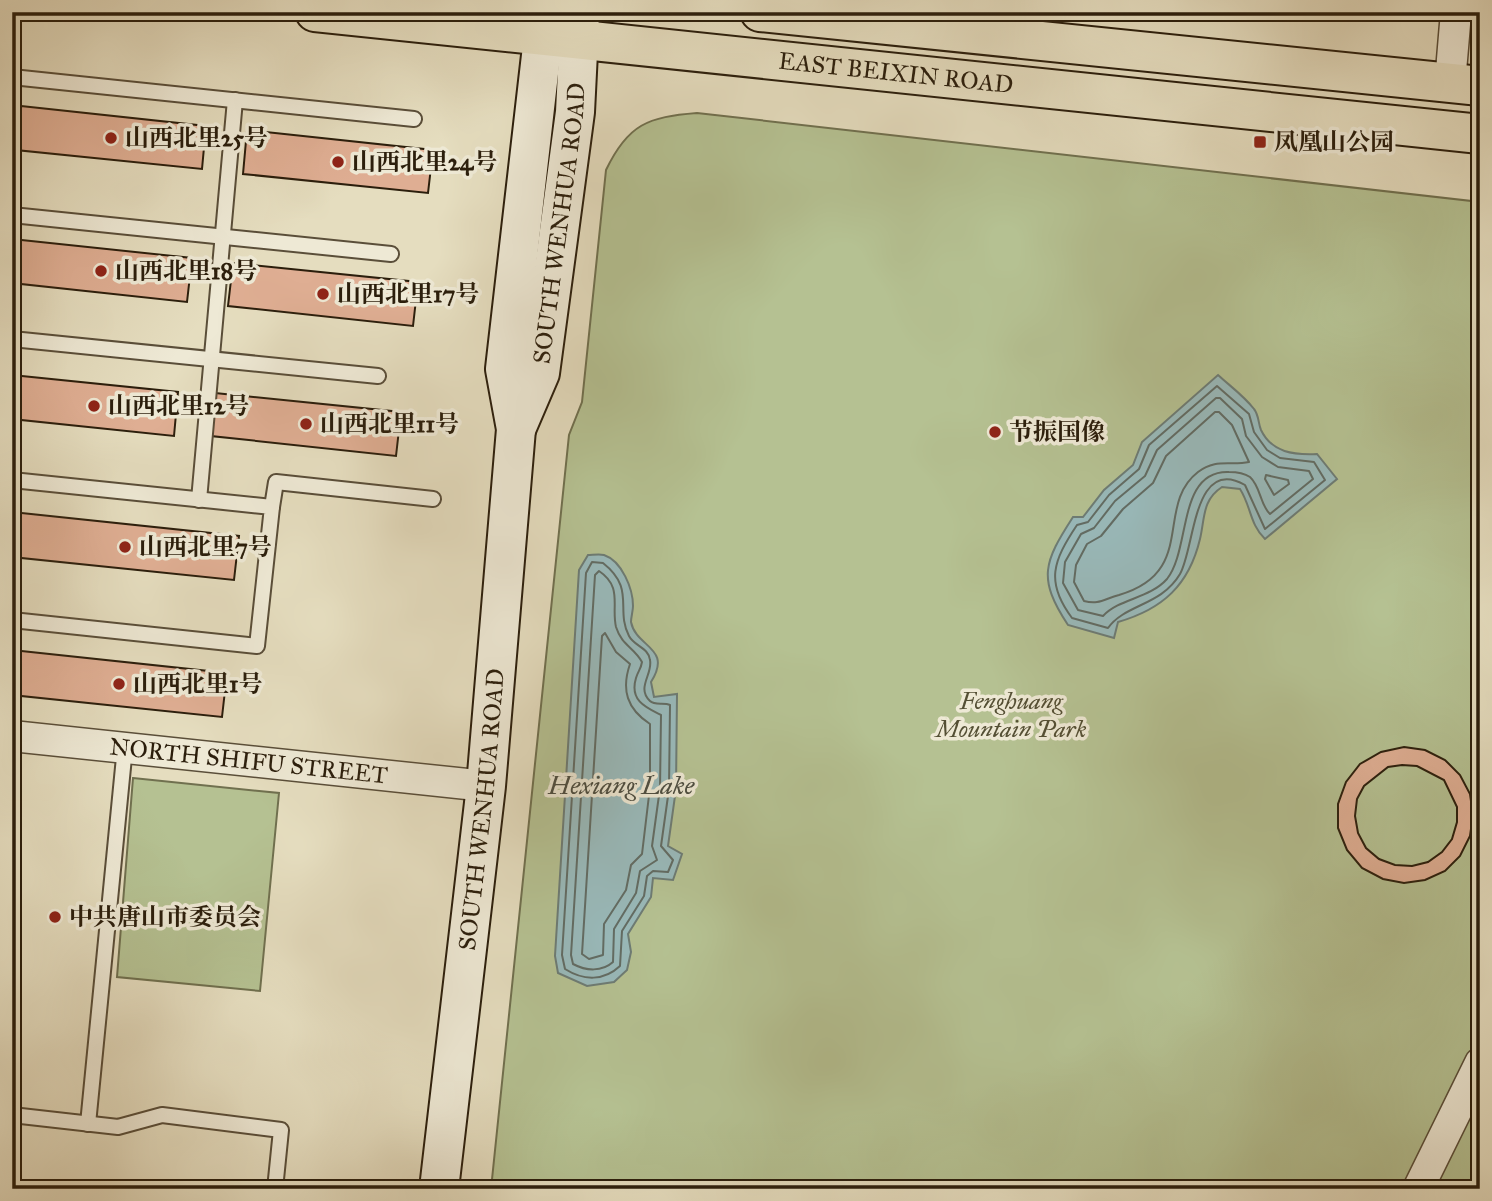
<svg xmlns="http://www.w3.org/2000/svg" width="1492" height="1201" font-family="'IM FELL Great Primer','Noto Serif SC',serif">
<rect width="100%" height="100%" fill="#e5ddbf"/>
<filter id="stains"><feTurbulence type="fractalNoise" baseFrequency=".00286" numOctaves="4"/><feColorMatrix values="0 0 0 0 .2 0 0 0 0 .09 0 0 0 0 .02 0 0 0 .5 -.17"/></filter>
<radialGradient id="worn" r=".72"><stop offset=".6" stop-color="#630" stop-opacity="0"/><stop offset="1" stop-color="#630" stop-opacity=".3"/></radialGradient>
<g fill="#b5c192" stroke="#70704f" stroke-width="2">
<path d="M 697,113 L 1480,202 L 1480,1189 L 491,1189 L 569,435 L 582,402 L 606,170 C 628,124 648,117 697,113 Z"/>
<path d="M 133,778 L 279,793 L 260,991 L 117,977 Z"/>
</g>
<g fill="#99babb" stroke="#6d7c75" stroke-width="2">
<path d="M 1218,375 C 1230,386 1244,396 1254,409 C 1259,415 1258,423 1261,430 C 1272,453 1294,455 1317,454 L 1337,479 L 1265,539 C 1250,525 1251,506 1240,489 L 1222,487 C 1202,500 1205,518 1200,539 C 1189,585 1163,609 1118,622 L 1114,638 L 1068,625 C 1037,578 1044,562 1073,517 L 1083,517 L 1104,490 L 1133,465 L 1142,442 Z"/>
<path d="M 588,555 C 592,555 600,554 604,555 C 622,561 633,589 633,606 C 633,611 631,617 631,622 C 636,648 673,647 651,682 L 654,697 L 677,694 L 676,789 L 668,846 L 682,854 L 673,880 L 653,878 L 651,897 L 628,934 L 631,952 L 627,970 L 614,982 L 587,986 L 558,973 L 555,956 L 579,570 Z"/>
</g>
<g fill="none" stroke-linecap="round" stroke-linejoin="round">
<g stroke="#626c64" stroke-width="2">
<path d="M 1217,386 L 1249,414 L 1254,432 L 1267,450 L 1280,458 L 1314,462 L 1325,480 L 1265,529 L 1245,485 C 1193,455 1195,548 1180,574 C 1161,606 1125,604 1108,628 L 1072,618 C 1045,582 1053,561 1077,525 L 1088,522 L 1109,495 L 1139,469 L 1149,445 Z"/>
<path d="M 1216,398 L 1220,398 L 1242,419 L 1246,436 L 1262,457 L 1278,467 L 1309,471 L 1313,479 L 1270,514 C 1260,505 1261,487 1250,477 C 1244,473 1236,472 1229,472 C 1177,470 1191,549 1167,579 C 1149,599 1120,598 1103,616 L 1078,610 L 1063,583 L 1065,562 L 1081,534 L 1094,528 L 1115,501 L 1145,476 L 1157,450 Z"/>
<path d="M 1215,412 L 1219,412 L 1232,425 L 1249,462 C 1230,466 1216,458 1198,472 C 1154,506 1198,572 1119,595 C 1104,599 1099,605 1084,601 L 1074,582 L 1076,565 L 1087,544 L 1101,536 L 1123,509 L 1153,483 L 1166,456 Z"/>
<path d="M 1266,475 L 1288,480 L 1289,484 L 1274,495 L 1265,479 Z"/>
<path d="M 592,562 L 603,563 C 636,589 615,609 629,636 C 634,646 649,648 650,660 C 653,674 636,688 650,701 C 655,706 664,702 670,705 L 669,789 L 661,846 L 673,860 L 668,872 L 653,871 L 647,876 L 644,896 L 622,931 L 620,966 C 604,981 584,981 565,969 L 562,955 L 586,573 Z"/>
<path d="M 599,571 C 623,587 611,606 616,627 C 622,646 634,647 642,662 C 641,669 638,671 636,678 C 629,701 647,708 661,715 L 660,788 L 652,846 L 657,860 L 640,871 L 636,893 L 614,929 L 613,962 C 602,972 586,971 573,964 L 571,955 L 595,575 Z"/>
<path d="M 605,633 L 616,652 L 630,664 C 621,690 627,709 650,724 L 650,787 L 642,854 L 631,865 L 626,890 L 604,924 L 603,955 L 589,959 L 582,954 L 602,636 Z"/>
</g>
</g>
<g fill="#dfae93" stroke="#2b1e0c" stroke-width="2" fill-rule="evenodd">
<path d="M 21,106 L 206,126 L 202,169 L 16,150 Z"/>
<path d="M 247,130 L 433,150 L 428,193 L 243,174 Z"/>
<path d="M 12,239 L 192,258 L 187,302 L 12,283 Z"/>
<path d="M 233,263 L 418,282 L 413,326 L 228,306 Z"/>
<path d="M 12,375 L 178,392 L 174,436 L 12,419 Z"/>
<path d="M 215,393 L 401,412 L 396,456 L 211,436 Z"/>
<path d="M 12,512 L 239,536 L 234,580 L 12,557 Z"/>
<path d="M 12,650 L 227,673 L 222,717 L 12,695 Z"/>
<path d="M 1404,747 L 1425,750 L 1445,760 L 1460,775 L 1470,794 L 1473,815 L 1470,836 L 1460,856 L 1445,871 L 1425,880 L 1404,883 L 1383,879 L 1362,868 L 1347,850 L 1338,828 L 1338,804 L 1346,782 L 1360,764 L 1381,752 ZM 1402,765 L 1417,766 L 1444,780 L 1457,807 L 1457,822 L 1452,839 L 1442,852 L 1428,862 L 1412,866 L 1395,865 L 1379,859 L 1366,848 L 1358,833 L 1355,816 L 1357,799 L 1364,786 L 1388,767 Z"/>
</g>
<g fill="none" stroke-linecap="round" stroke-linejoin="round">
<g stroke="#5a4e39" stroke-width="18">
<g id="lane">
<path d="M 12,77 L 414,119"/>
<path d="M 12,215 L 391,254"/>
<path d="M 12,339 L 378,376"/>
<path d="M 12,480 L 272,507 L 257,646 L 12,620"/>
<path d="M 199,500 L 235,100"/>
<path d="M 272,507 L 276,482 L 433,499"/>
<path d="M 12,1115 L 118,1127 L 162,1115 L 281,1130 L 275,1189"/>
<path d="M 88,1124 L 125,747"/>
</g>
</g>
<g stroke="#5a4e39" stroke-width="33">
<g id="street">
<path d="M 1450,83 L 1456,12"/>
<path id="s1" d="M 12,736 L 486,786"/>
<path d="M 1418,1189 L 1480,1063"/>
</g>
</g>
<g stroke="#2b1e0c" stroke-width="42">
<g id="secondary">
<path id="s2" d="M 516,429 L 540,373 L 575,112 L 580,12"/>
<path id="s3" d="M 439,1189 L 486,786 L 516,429 L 505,369 L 546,12"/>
</g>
</g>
<g stroke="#2b1e0c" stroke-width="42">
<g id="primary">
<path id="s4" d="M 315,12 L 1480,134"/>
<path d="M 760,12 L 1480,86"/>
</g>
</g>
<use href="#lane" stroke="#eee9d5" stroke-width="14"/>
<use href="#street" stroke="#eee9d5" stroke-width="30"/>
<use href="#secondary" stroke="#eee9d5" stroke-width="38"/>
<use href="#primary" stroke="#e5ddbf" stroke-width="38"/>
</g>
<g fill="#8f2418" stroke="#eee9d5" stroke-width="2.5">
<circle cx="111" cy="138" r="7"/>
<rect x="1253" y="135" width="14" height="14" rx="3.5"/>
<circle cx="338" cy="162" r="7"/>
<circle cx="101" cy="271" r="7"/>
<circle cx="323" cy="294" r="7"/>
<circle cx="94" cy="406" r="7"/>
<circle cx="306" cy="424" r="7"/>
<circle cx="995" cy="432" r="7"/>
<circle cx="125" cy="547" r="7"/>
<circle cx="119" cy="684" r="7"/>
<circle cx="55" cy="917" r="7"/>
</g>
<g text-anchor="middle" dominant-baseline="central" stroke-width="7" stroke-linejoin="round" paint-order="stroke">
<g font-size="24" fill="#2b1e0c" stroke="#eee9d5">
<text stroke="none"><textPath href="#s4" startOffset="584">EAST BEIXIN ROAD</textPath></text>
<text stroke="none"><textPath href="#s2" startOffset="212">SOUTH WENHUA ROAD</textPath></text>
<text stroke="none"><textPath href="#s1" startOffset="238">NORTH SHIFU STREET</textPath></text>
<text stroke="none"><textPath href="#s3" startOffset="382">SOUTH WENHUA ROAD</textPath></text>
</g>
<g font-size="24" font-weight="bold" fill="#2b1e0c" stroke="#eee9d5" text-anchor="start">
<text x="125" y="138">山西北里25号</text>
<text x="1274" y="142">凤凰山公园</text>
<text x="352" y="162">山西北里24号</text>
<text x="115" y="271">山西北里18号</text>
<text x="337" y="294">山西北里17号</text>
<text x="108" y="406">山西北里12号</text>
<text x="320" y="424">山西北里11号</text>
<text x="1009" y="432">节振国像</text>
<text x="139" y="547">山西北里7号</text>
<text x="133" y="684">山西北里1号</text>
<text x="69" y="917">中共唐山市委员会</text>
</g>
<g font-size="24" font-style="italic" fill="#544f34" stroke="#eee9d5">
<text x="1011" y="701">Fenghuang<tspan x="1011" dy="28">Mountain Park</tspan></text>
</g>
<g font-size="26" font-style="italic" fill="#4c4d41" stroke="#eee9d5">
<text x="621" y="785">Hexiang Lake</text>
</g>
</g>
<rect width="1492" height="1201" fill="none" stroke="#e5ddbf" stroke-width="42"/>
<rect x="14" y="14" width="1464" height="1173" fill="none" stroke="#2b1e0c" stroke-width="3.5"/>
<rect x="21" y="21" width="1450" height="1159" fill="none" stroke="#2b1e0c" stroke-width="2"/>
<rect width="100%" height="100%" filter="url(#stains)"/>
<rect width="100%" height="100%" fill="url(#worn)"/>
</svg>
